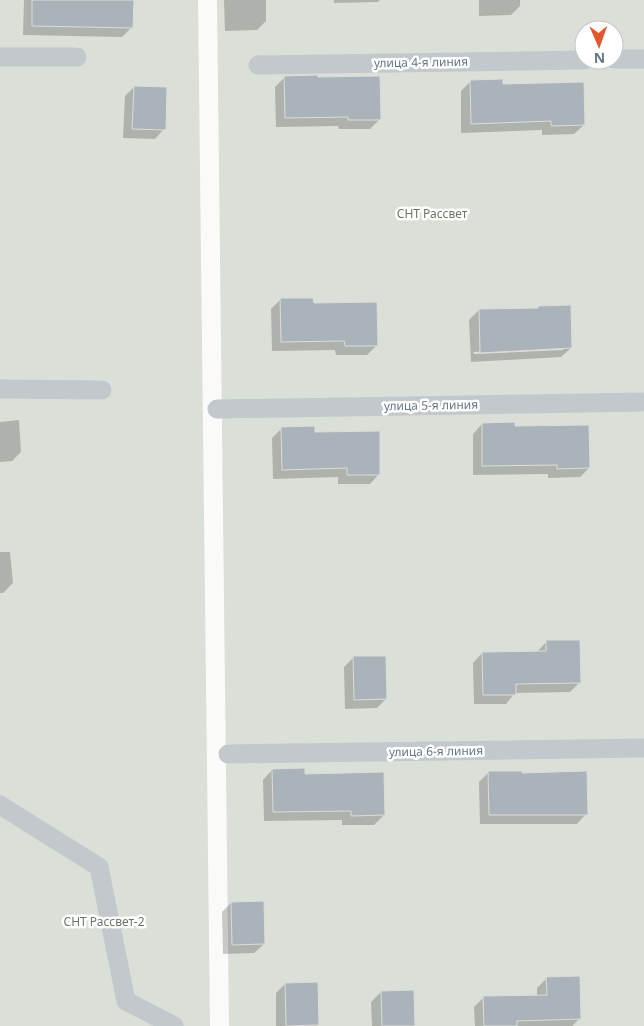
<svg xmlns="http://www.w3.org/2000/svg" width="644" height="1026" font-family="'Noto Sans',sans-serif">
<rect width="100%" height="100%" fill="#fafaf8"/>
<g fill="#dadfd7" fill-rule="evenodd">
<path d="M 0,0 L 198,0 L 210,1026 L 0,1026 Z"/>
<path d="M 217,0 L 644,0 L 644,1026 L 229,1026 ZM 584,30 L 614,30 L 614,60 L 584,60 Z"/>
</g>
<g fill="#0003" fill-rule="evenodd">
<path d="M 24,0 L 133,0 L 132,27 L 122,37 L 23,35 Z"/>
<path d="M 224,0 L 266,0 L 266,21 L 257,30 L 225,31 Z"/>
<path d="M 334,0 L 380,0 L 378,2 L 334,3 Z"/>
<path d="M 479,0 L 520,0 L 520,6 L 511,15 L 479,16 Z"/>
<path d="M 285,77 L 380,119 L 370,129 L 339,129 L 338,126 L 276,127 L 275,87 Z"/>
<path d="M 470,82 L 502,85 L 584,125 L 574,134 L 542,135 L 542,130 L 461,133 L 461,91 Z"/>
<path d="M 134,87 L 164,129 L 155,139 L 123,138 L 125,96 Z"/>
<path d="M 280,300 L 312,305 L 377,345 L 367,355 L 336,355 L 335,350 L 272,351 L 271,309 Z"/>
<path d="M 538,307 L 571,348 L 561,357 L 471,362 L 469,320 L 479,310 L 537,309 ZM 563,348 L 563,350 L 474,354 L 473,352 Z"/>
<path d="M 19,420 L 21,452 L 12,461 L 0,462 L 0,422 Z"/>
<path d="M 482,424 L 514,428 L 589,468 L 580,477 L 548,478 L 548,474 L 473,475 L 473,434 Z"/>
<path d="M 282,428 L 379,474 L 370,484 L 338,484 L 338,477 L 273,479 L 272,438 Z"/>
<path d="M 0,552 L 10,552 L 13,583 L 3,593 L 0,593 Z"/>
<path d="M 547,641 L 580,682 L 570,692 L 515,693 L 506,704 L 474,704 L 473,663 L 482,653 L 537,652 Z"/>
<path d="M 353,658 L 386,699 L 377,708 L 345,709 L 344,667 Z"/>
<path d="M 272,770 L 304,775 L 384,815 L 374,825 L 342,825 L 342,820 L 264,821 L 263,780 Z"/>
<path d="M 489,772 L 521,775 L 586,814 L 577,824 L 480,824 L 479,782 Z"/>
<path d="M 231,903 L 264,944 L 254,953 L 223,954 L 222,912 Z"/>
<path d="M 547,978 L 579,1019 L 572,1026 L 475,1026 L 474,1007 L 484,997 L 537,996 L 537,988 Z"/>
<path d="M 285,984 L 318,1025 L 317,1026 L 276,1026 L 276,993 Z"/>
<path d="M 381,992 L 414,1026 L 372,1026 L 371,1002 Z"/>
</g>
<g fill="#aab3b9" stroke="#dcdcda">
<path d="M 32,0 L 134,0 L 133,28 L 32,26 Z"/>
<path d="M 317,75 L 318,77 L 380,76 L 381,120 L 348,120 L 348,117 L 285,118 L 284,76 Z"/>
<path d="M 503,79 L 503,84 L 584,82 L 585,125 L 551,126 L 551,121 L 471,124 L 470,80 Z"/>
<path d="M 134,86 L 167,87 L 166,130 L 132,129 Z"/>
<path d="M 280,298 L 313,298 L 314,303 L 377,302 L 378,346 L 345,346 L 344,341 L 281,342 Z"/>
<path d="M 571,305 L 572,348 L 480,353 L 479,309 L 538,308 L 538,306 Z"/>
<path d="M 515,422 L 515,426 L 589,425 L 590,468 L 557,469 L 557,465 L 482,466 L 482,423 Z"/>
<path d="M 315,426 L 315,432 L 380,431 L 380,475 L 347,475 L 347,468 L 282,470 L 281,427 Z"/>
<path d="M 546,640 L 580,640 L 581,683 L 516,684 L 516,695 L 483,695 L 482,652 L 546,651 Z"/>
<path d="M 353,656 L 386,656 L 387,699 L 354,700 Z"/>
<path d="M 305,768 L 305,774 L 384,772 L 385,815 L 351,816 L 351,811 L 273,812 L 272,769 Z"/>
<path d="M 488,771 L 522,771 L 522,773 L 587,771 L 588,815 L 489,815 Z"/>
<path d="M 264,901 L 265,944 L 232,945 L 231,902 Z"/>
<path d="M 580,976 L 581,1019 L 517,1021 L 517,1026 L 484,1026 L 483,996 L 547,995 L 546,977 Z"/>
<path d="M 318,982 L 319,1025 L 286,1026 L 285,983 Z"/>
<path d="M 414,990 L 415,1026 L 382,1026 L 381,991 Z"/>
</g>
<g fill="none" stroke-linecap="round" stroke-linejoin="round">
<g stroke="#c3c8cc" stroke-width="19">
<path d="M 0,57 L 77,57"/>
<path d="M 614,59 L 644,59"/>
<path d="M 258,65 L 584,60"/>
<path d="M 0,389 L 102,390"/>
<path d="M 217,409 L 644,402"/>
<path d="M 228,754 L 644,748"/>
<path d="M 0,805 L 99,867 L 126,1001 L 174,1026"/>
</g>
</g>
<g text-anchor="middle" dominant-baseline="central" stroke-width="5" stroke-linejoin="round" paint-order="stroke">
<g font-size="12" fill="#657683" stroke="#fff">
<text transform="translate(421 62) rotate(-1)">улица 4-я линия</text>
<text transform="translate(431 405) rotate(-1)">улица 5-я линия</text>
<text transform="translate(436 751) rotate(-1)">улица 6-я линия</text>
</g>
<g font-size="12" fill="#687a64" stroke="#fff">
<text x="432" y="213">СНТ Рассвет</text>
<text x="104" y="921">СНТ Рассвет-2</text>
</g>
</g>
<g transform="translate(599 45) rotate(178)"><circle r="24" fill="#ffffff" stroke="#c1c8cd"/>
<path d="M0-4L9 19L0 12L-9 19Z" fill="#e4572e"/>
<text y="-8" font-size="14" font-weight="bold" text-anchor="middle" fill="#657683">N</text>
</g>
</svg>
